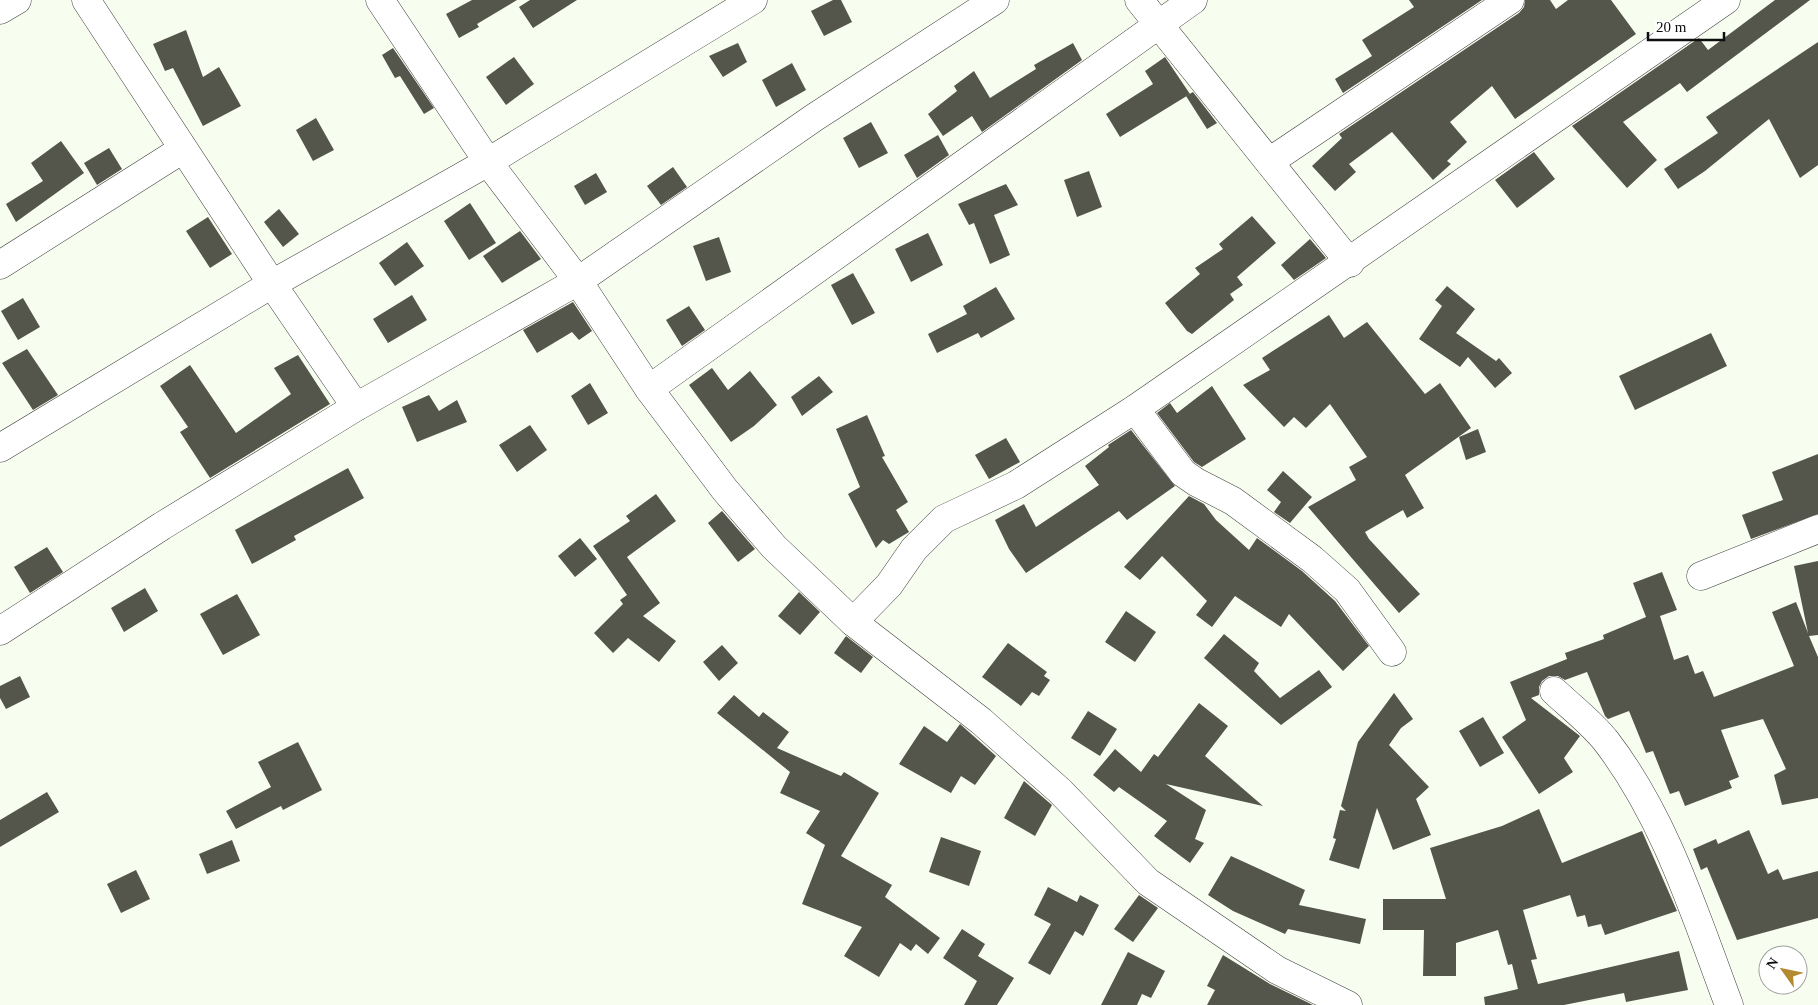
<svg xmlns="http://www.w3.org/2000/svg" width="1818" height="1005" font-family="'Times New Roman',serif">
<rect width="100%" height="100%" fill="#f7fef0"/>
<g fill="#55564b">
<path d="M 472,0 L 517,0 L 477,24 L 479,27 L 459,38 L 446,14 Z"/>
<path d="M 530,0 L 577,0 L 533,28 L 519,7 Z"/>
<path d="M 833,0 L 841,0 L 852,22 L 824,36 L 811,11 Z"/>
<path d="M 1409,0 L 1482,0 L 1343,93 L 1335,79 L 1372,56 L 1362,40 L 1414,7 Z"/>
<path d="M 1525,0 L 1550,0 L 1556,9 L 1568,0 L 1611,0 L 1636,34 L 1515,119 L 1492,86 L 1450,122 L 1467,142 L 1447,161 L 1451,164 L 1433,180 L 1392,132 L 1349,164 L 1356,172 L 1335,191 L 1312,166 L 1342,138 L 1339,134 L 1519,13 L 1524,7 Z"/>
<path d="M 1775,0 L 1810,0 L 1687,92 L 1680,83 L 1623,122 L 1657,160 L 1627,188 L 1572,126 L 1699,38 L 1708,50 Z"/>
<path d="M 186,30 L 203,77 L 219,67 L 241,106 L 203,126 L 173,68 L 165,71 L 153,44 Z"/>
<path d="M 1818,42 L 1818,165 L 1800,178 L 1769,119 L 1705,171 L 1678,189 L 1664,169 L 1718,133 L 1706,117 Z"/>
<path d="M 738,43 L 747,62 L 723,77 L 709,56 Z"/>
<path d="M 1073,43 L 1082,60 L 982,132 L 972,116 L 943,136 L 928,114 L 957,91 L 954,86 L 974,71 L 990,98 L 1036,69 L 1034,65 Z"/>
<path d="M 393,48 L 434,108 L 424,114 L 400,76 L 395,78 L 382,55 Z"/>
<path d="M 514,57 L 534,84 L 506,105 L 486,77 Z"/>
<path d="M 1165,57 L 1190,94 L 1120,137 L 1106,114 L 1153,84 L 1145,71 Z"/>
<path d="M 792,63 L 806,90 L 776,107 L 762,80 Z"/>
<path d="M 1193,92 L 1217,123 L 1207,129 L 1186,96 Z"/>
<path d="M 316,118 L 334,150 L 313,161 L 296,130 Z"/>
<path d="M 871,122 L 888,153 L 859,168 L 843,138 Z"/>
<path d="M 938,135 L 949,155 L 917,178 L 904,155 Z"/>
<path d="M 61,141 L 84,173 L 16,222 L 6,204 L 43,181 L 31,163 Z"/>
<path d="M 109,148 L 122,169 L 97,185 L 84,163 Z"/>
<path d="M 1534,152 L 1555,179 L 1517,208 L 1495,180 Z"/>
<path d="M 673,167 L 687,187 L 661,205 L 647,186 Z"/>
<path d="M 1089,171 L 1102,207 L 1077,217 L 1064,180 Z"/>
<path d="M 596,173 L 607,192 L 585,205 L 574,186 Z"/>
<path d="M 1006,184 L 1018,205 L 994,215 L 1010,255 L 990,264 L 974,223 L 969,225 L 958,204 Z"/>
<path d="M 470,203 L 496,243 L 469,260 L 444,221 Z"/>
<path d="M 279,209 L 299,234 L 283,247 L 264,222 Z"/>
<path d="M 1252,216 L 1276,243 L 1237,277 L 1243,285 L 1230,294 L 1234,300 L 1192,334 L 1187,331 L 1165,303 L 1200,274 L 1195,268 L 1223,249 L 1219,244 Z"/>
<path d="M 208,217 L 232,254 L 210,268 L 186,231 Z"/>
<path d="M 520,231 L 541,259 L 502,283 L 483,256 Z"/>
<path d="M 928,233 L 943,265 L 911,282 L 895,249 Z"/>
<path d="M 719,237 L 731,272 L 706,281 L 693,246 Z"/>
<path d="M 1310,239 L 1326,258 L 1294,280 L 1281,265 Z"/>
<path d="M 407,242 L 424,266 L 395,286 L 379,263 Z"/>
<path d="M 853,273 L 875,313 L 852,325 L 831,285 Z"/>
<path d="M 1447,286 L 1475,309 L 1456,333 L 1496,361 L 1499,358 L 1512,373 L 1495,388 L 1468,357 L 1460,367 L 1419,339 L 1442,306 L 1435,300 Z"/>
<path d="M 996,287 L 1015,319 L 981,338 L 978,333 L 937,353 L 928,334 L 967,314 L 963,306 Z"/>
<path d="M 412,295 L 427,320 L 388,343 L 373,319 Z"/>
<path d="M 23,298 L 40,327 L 18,340 L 1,311 Z"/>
<path d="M 573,302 L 592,331 L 579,340 L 572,332 L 537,353 L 523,330 Z"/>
<path d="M 689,306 L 705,330 L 682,346 L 666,320 Z"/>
<path d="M 1329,315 L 1344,338 L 1367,322 L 1425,394 L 1440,383 L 1471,428 L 1405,475 L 1424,508 L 1407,518 L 1403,510 L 1365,532 L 1369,539 L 1420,594 L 1399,613 L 1308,507 L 1356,480 L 1349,467 L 1367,457 L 1330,404 L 1306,428 L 1294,417 L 1284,427 L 1243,385 L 1270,370 L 1262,358 Z"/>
<path d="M 1711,333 L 1727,366 L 1635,410 L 1619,376 Z"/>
<path d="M 27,349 L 58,395 L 33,410 L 2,363 Z"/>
<path d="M 298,355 L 330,404 L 210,478 L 180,432 L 188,427 L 160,386 L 190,365 L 236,433 L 291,394 L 274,368 Z"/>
<path d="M 712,368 L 728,390 L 750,371 L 777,405 L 754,426 L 731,442 L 689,385 Z"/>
<path d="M 819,376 L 833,392 L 802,416 L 791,397 Z"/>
<path d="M 590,383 L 608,413 L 588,425 L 571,396 Z"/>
<path d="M 1212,386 L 1246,439 L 1202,467 L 1194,462 L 1157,413 L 1170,403 L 1177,413 Z"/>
<path d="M 429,395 L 439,411 L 457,400 L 467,422 L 417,442 L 402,407 Z"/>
<path d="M 867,415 L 885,456 L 882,457 L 908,502 L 896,510 L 909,532 L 889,544 L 883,540 L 876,548 L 848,494 L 860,487 L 836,429 Z"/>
<path d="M 530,425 L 547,450 L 517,472 L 499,445 Z"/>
<path d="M 1478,429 L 1486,452 L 1466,460 L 1459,437 Z"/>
<path d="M 1131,430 L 1175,486 L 1127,520 L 1119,511 L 1026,573 L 1009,549 L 995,520 L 1024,504 L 1036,527 L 1099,485 L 1085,466 L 1109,447 L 1108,445 Z"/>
<path d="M 1006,438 L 1020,462 L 989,479 L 975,455 Z"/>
<path d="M 1818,454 L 1818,514 L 1751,539 L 1742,515 L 1783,500 L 1772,472 Z"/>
<path d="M 348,468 L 364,498 L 294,536 L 296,540 L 252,564 L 235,530 Z"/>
<path d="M 1283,471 L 1312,497 L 1290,523 L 1274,512 L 1281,502 L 1267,490 Z"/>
<path d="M 656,494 L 676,521 L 627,557 L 660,603 L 643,616 L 676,641 L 659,662 L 628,638 L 613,653 L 594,633 L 623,604 L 620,600 L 627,595 L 593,546 L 630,521 L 626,516 Z"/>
<path d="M 1189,496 L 1204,504 L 1216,520 L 1249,550 L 1257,538 L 1302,571 L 1335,601 L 1369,646 L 1343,671 L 1289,614 L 1281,627 L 1235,596 L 1212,627 L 1196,615 L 1207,601 L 1162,556 L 1140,580 L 1124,567 Z"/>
<path d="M 722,511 L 755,549 L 738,562 L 708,523 Z"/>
<path d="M 580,538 L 597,559 L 575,577 L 558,556 Z"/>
<path d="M 47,547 L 63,572 L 30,593 L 14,567 Z"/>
<path d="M 1818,561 L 1818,635 L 1809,636 L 1818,657 L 1818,798 L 1782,805 L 1774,775 L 1786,769 L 1763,719 L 1721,730 L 1739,777 L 1729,781 L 1732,788 L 1685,806 L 1679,791 L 1670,794 L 1653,751 L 1646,753 L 1629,711 L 1608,719 L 1605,716 L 1587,672 L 1565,680 L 1558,676 L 1549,676 L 1542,681 L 1539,687 L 1539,695 L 1531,698 L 1580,736 L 1564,758 L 1573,772 L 1539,794 L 1502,737 L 1526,720 L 1510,682 L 1567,659 L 1565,653 L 1604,639 L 1603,635 L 1646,617 L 1633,583 L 1662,572 L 1677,610 L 1660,616 L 1674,660 L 1688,655 L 1695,674 L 1703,671 L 1714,697 L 1794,666 L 1772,612 L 1796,602 L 1808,633 L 1794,566 Z"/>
<path d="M 145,588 L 158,611 L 124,632 L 111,608 Z"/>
<path d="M 799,592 L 820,612 L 800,635 L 778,616 Z"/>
<path d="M 237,594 L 260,635 L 223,655 L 200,614 Z"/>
<path d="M 1126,611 L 1156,632 L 1135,662 L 1105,642 Z"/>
<path d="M 1224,634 L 1259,663 L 1254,671 L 1280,698 L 1319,670 L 1332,687 L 1281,725 L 1204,658 Z"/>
<path d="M 846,636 L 873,657 L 861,673 L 834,653 Z"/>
<path d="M 1008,643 L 1047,672 L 1044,676 L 1050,680 L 1039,696 L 1032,692 L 1021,706 L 982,677 Z"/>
<path d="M 722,645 L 738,663 L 719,681 L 703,662 Z"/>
<path d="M 20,676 L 30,697 L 6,709 L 0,698 L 0,686 Z"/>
<path d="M 1394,693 L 1413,719 L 1401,728 L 1389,745 L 1429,787 L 1416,799 L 1431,835 L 1393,850 L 1377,808 L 1359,869 L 1329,860 L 1336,839 L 1333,838 L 1340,810 L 1346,811 L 1341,806 L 1358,742 Z"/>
<path d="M 734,695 L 759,717 L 763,712 L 789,732 L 777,748 L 841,776 L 844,772 L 879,793 L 841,856 L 892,885 L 885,897 L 940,938 L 928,954 L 916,944 L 911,951 L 900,943 L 879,977 L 844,956 L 862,927 L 802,904 L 825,845 L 806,833 L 820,811 L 780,793 L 790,772 L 717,713 Z"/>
<path d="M 1199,703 L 1228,726 L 1205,756 L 1263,806 L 1166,784 L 1206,810 L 1195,839 L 1204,843 L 1190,863 L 1154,836 L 1167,821 L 1119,787 L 1114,792 L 1093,775 L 1115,749 L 1141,772 L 1154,754 L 1158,757 Z"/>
<path d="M 1088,711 L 1117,729 L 1100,756 L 1071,738 Z"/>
<path d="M 1483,717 L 1504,753 L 1480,767 L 1459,731 Z"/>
<path d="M 960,724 L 996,756 L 975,785 L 961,776 L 951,793 L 899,764 L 924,726 L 947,742 Z"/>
<path d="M 298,742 L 322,790 L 283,810 L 281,806 L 236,829 L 226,811 L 271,787 L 258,762 Z"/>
<path d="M 1024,781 L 1052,805 L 1035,836 L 1004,818 Z"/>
<path d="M 47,792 L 59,812 L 0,847 L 0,820 Z"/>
<path d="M 1539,809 L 1562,863 L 1642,831 L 1677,911 L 1605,935 L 1601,924 L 1588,927 L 1585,915 L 1577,917 L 1570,895 L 1523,910 L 1537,959 L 1531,960 L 1538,984 L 1679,951 L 1688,990 L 1626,1002 L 1624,993 L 1564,1005 L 1485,1005 L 1484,997 L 1518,989 L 1512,964 L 1508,965 L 1498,930 L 1456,943 L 1456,976 L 1423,976 L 1424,930 L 1383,930 L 1383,899 L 1446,899 L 1430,848 L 1502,826 Z"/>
<path d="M 1749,830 L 1768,874 L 1778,869 L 1783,880 L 1818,871 L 1818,918 L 1737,940 L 1707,867 L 1701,870 L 1693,849 L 1716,839 L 1718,844 Z"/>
<path d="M 941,837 L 981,851 L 969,886 L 929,872 Z"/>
<path d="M 232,840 L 240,861 L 207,874 L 199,854 Z"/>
<path d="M 1231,856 L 1305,890 L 1299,905 L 1366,919 L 1360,944 L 1288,929 L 1285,934 L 1233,911 L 1208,895 Z"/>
<path d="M 136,870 L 150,899 L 121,913 L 107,884 Z"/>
<path d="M 1048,887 L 1077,902 L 1080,895 L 1099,905 L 1083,936 L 1075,931 L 1050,975 L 1028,963 L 1051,924 L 1034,915 Z"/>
<path d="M 1139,895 L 1158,908 L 1133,942 L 1114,929 Z"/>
<path d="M 962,929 L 985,944 L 978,956 L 1014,978 L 997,1005 L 964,1005 L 977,981 L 943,958 Z"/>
<path d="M 1128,952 L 1165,971 L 1151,998 L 1142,994 L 1137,1005 L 1101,1005 Z"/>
<path d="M 1223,955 L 1270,984 L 1313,1005 L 1207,1005 L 1215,990 L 1207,986 Z"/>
</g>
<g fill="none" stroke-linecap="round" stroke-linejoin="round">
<g stroke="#414141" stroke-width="29">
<g id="minor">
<path d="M 86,0 L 272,284 L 356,407"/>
<path d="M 380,0 L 488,162 L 578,281 L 649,389 L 725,490 L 774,547 L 853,622 L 981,721 L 1060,791 L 1148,882 L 1277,970 L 1348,1005"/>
<path d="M 1139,0 L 1350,263"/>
<path d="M 0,10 L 17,0"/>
<path d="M 1269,162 L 1510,0"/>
<path d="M 0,265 L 183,149"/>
<path d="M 649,389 L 1193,0"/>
<path d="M 1135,409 L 1183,473 L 1196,482 L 1233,501 L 1312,559 L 1347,590 L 1392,652"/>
<path d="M 0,448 L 272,284 L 488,162 L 753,0"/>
<path d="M 1701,576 L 1818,529"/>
<path d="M 853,622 L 889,585 L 914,549 L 944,519 L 1016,485 L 1135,409 L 1726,0"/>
<path d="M 0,631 L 162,526 L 356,407 L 578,281 L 815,117 L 995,0"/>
<path d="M 1554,691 C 1571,707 1592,723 1606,741 C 1666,819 1695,915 1729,1005"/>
</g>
</g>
<use href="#minor" stroke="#fff" stroke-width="28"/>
</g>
<g transform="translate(1783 970) rotate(303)"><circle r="24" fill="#ffffff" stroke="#9f9f9f"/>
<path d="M0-4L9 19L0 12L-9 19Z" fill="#b48a30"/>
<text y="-8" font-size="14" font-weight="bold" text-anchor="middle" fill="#0e0e0e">N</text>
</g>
<path d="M1648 32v8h76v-8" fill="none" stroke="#0e0e0e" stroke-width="2.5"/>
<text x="1656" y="32" font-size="15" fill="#0e0e0e" stroke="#ffffff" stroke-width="4" paint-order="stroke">20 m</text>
</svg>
